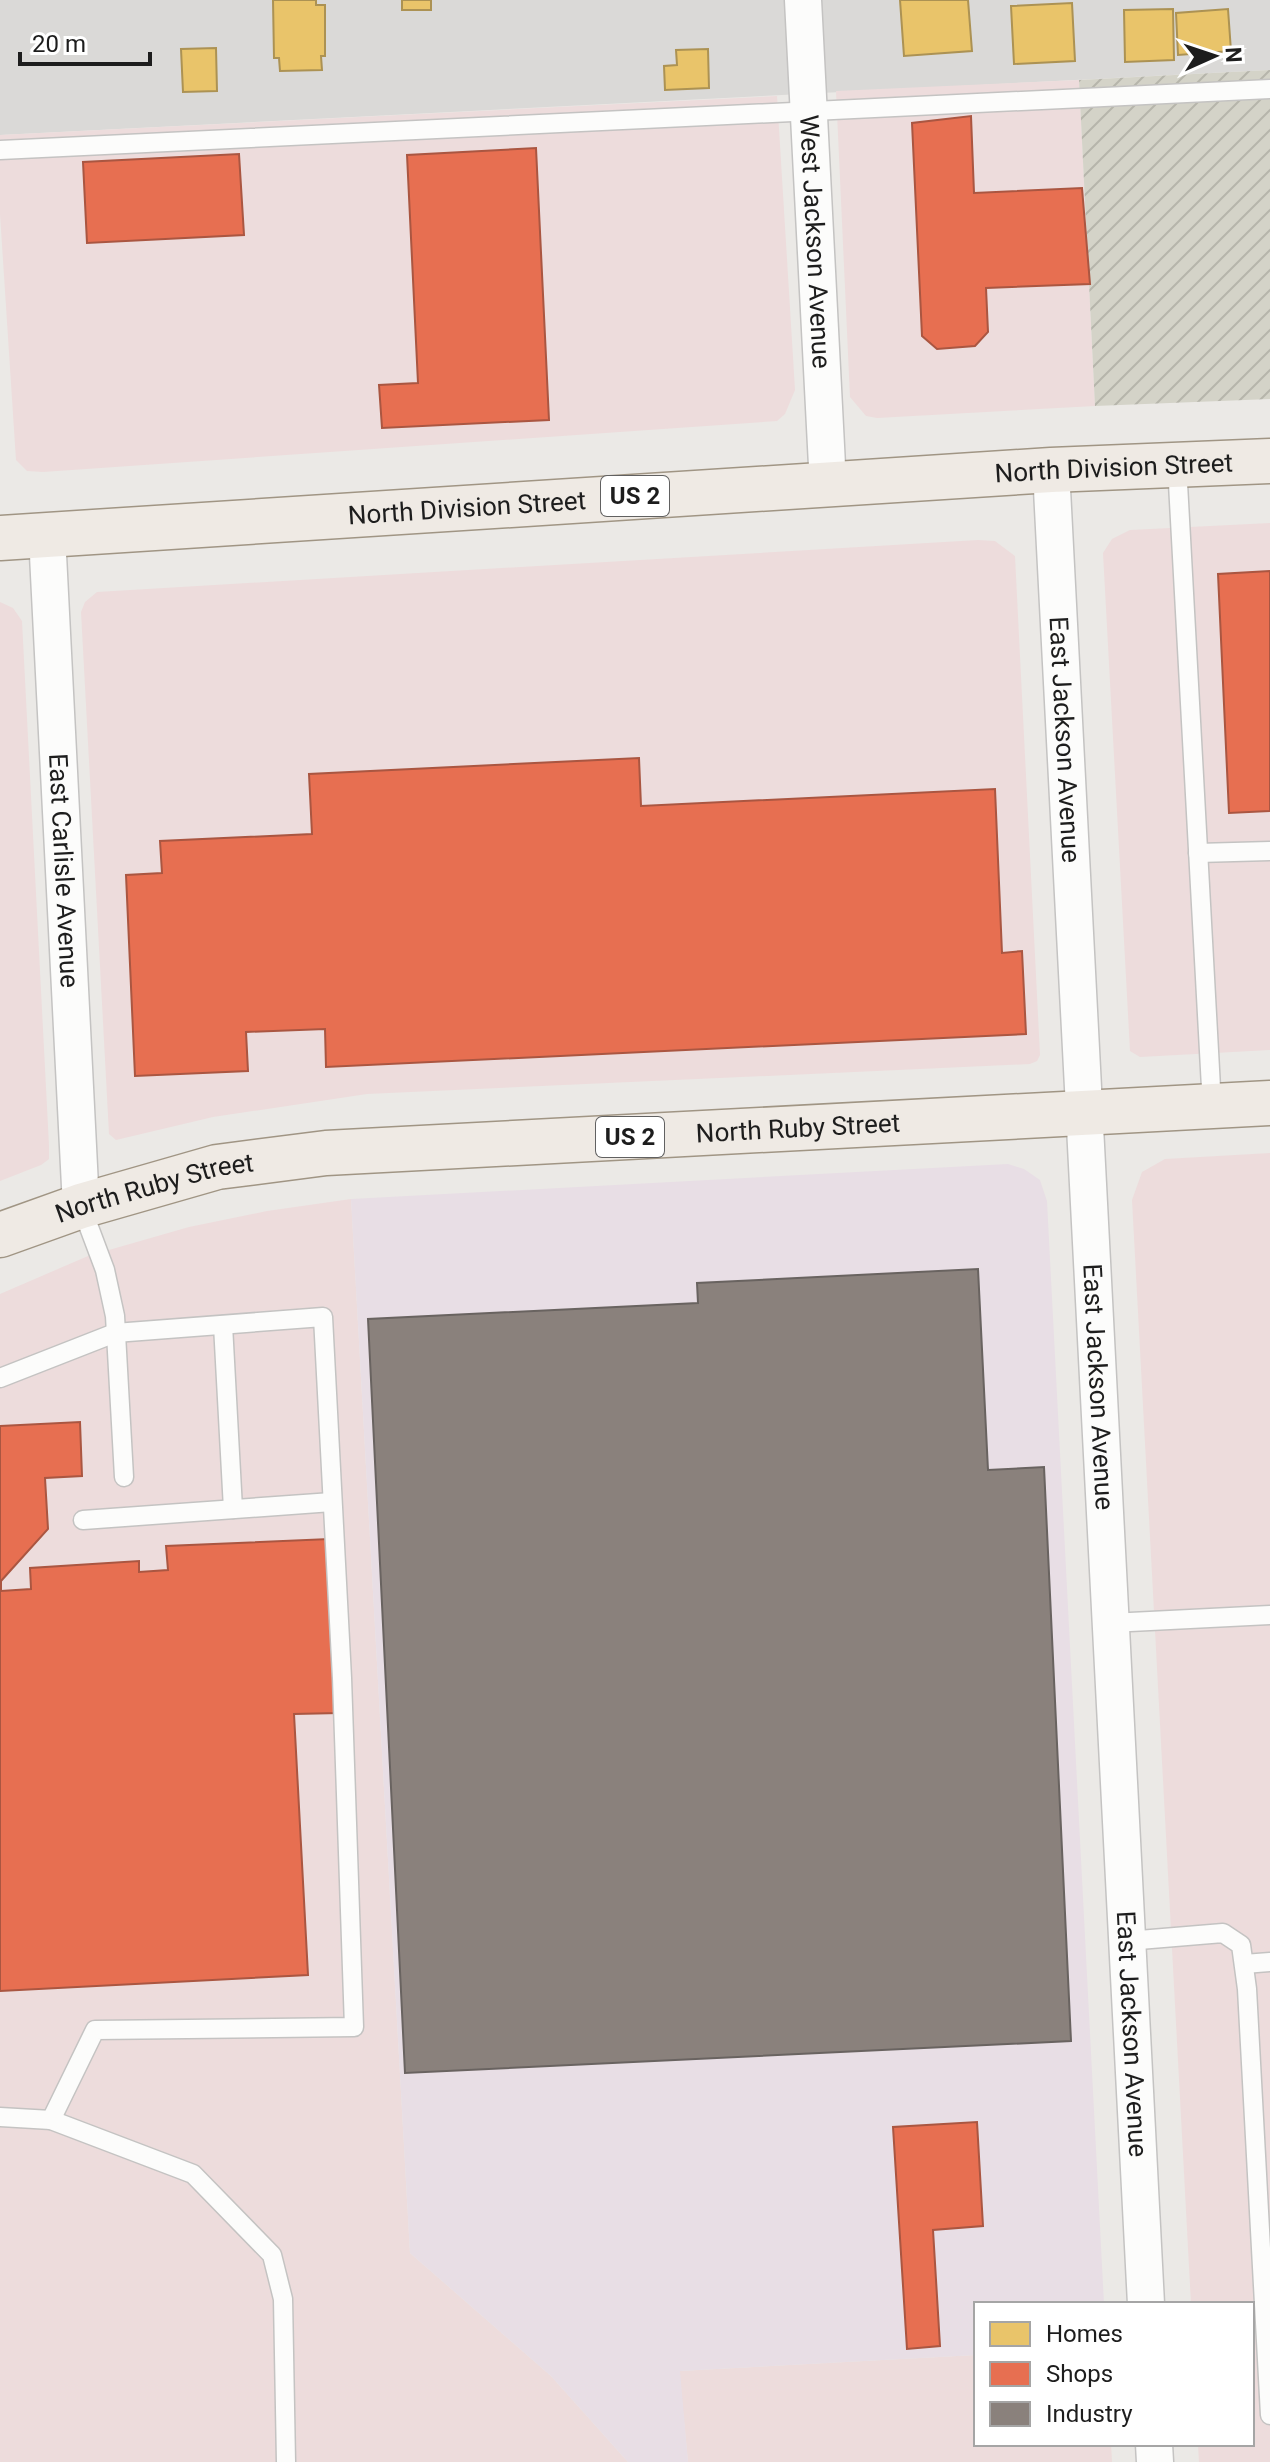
<svg xmlns="http://www.w3.org/2000/svg" width="1270" height="2462" font-family="Roboto,sans-serif">
<defs>
<pattern id="construction-furrows" width="10" height="10" patternUnits="userSpaceOnUse" patternTransform="scale(2)"><rect width="10" height="10" fill="#d4d3c8"/><path d="M-1 1l2-2M0 10L10 0M9 11l2-2" fill="none" stroke="#b6b5ab"/></pattern>
</defs>
<rect width="100%" height="100%" fill="#ebe9e6"/>
<path fill="#dad9d7" d="M 0,0 L 1270,0 L 1270,70 L 0,135 Z"/>
<g fill="#eddcdc">
<path d="M 1079,80 L 1095,406 L 877,418 L 866,416 L 850,397 L 836,91 Z"/>
<path d="M 777,96 L 795,390 L 785,414 L 777,421 L 43,472 L 27,471 L 16,460 L 0,214 L 0,135 Z"/>
<path d="M 1270,523 L 1270,1050 L 1140,1057 L 1130,1051 L 1103,553 L 1112,539 L 1130,530 Z"/>
<path d="M 978,540 L 995,541 L 1015,556 L 1040,1055 L 1037,1061 L 1030,1064 L 367,1094 L 213,1117 L 116,1140 L 109,1134 L 81,612 L 85,602 L 97,592 Z"/>
<path d="M 0,602 L 13,608 L 22,621 L 49,1146 L 49,1159 L 41,1165 L 0,1181 Z"/>
<path d="M 1270,1153 L 1270,2462 L 1199,2462 L 1198,2444 L 1252,2444 L 1252,2304 L 1191,2304 L 1132,1200 L 1142,1172 L 1165,1159 Z"/>
<path d="M 351,1199 L 410,2253 L 551,2376 L 628,2462 L 0,2462 L 0,1294 L 88,1256 L 189,1227 L 267,1211 Z"/>
<path d="M 976,2355 L 976,2444 L 1111,2444 L 1112,2462 L 688,2462 L 679,2371 Z"/>
</g>
<path fill="#e8dee5" d="M 1008,1164 L 1024,1169 L 1040,1180 L 1047,1201 L 1104,2304 L 976,2304 L 976,2355 L 680,2371 L 688,2462 L 628,2462 L 551,2376 L 410,2253 L 351,1199 Z"/>
<path fill="url(#construction-furrows)" d="M 1270,70 L 1270,399 L 1095,406 L 1079,80 Z"/>
<g fill="#e9c46a" stroke="#ac9253" stroke-width="2">
<path d="M 273,0 L 316,0 L 316,5 L 325,5 L 325,56 L 321,56 L 322,70 L 280,71 L 279,58 L 274,58 Z"/>
<rect x="402" y="0" width="29" height="10"/>
<path d="M 900,0 L 968,0 L 972,51 L 904,56 Z"/>
<path d="M 1072,3 L 1075,61 L 1014,64 L 1011,6 Z"/>
<path d="M 1173,9 L 1174,60 L 1125,62 L 1124,10 Z"/>
<path d="M 1228,9 L 1231,51 L 1178,55 L 1176,13 Z"/>
<path d="M 216,48 L 217,91 L 183,92 L 181,49 Z"/>
<path d="M 708,49 L 709,88 L 665,90 L 664,66 L 677,65 L 676,50 Z"/>
</g>
<g fill="#e76f51" stroke="#aa5641" stroke-width="2">
<path d="M 971,116 L 974,193 L 1082,188 L 1090,284 L 986,288 L 988,332 L 975,346 L 937,349 L 922,336 L 912,123 Z"/>
<path d="M 536,148 L 549,420 L 382,428 L 379,385 L 418,383 L 407,155 Z"/>
<path d="M 239,154 L 244,235 L 87,243 L 83,162 Z"/>
<path d="M 1270,571 L 1270,811 L 1229,813 L 1218,574 Z"/>
<path d="M 639,758 L 641,806 L 995,789 L 1002,953 L 1022,951 L 1026,1034 L 326,1067 L 325,1029 L 246,1032 L 248,1071 L 135,1076 L 126,875 L 162,873 L 160,841 L 312,834 L 309,774 Z"/>
<path d="M 80,1422 L 82,1476 L 45,1478 L 48,1529 L 1,1581 L 1,1591 L 31,1589 L 30,1568 L 139,1561 L 139,1572 L 168,1570 L 166,1546 L 329,1539 L 339,1713 L 294,1714 L 308,1975 L 0,1991 L 0,1426 Z"/>
<path d="M 977,2122 L 983,2226 L 933,2230 L 940,2346 L 907,2349 L 893,2127 Z"/>
</g>
<path fill="#8a817c" stroke="#696360" stroke-width="2" d="M 978,1269 L 988,1470 L 1044,1467 L 1071,2041 L 405,2073 L 368,1319 L 698,1303 L 697,1283 Z"/>
<g fill="none" stroke-linecap="round" stroke-linejoin="round">
<g stroke="#c4c3c2" stroke-width="21">
<g id="lane">
<path d="M 0,150 L 1270,89"/>
<path d="M 1177,465 L 1212,1106"/>
<path d="M 1198,853 L 1270,851"/>
<path d="M 81,1206 L 105,1270 L 115,1316 L 124,1477"/>
<path d="M 223,1325 L 233,1509"/>
<path d="M 0,1378 L 115,1333 L 323,1317 L 342,1678 L 354,2027 L 95,2030 L 51,2120 L 0,2117"/>
<path d="M 83,1520 L 332,1502"/>
<path d="M 1110,1623 L 1270,1615"/>
<path d="M 1127,1941 L 1223,1933 L 1241,1945 L 1247,1989 L 1270,2415"/>
<path d="M 1244,1964 L 1270,1962"/>
<path d="M 51,2120 L 193,2174 L 272,2255 L 283,2299 L 286,2462"/>
</g>
</g>
<g stroke="#c4c3c2" stroke-width="39">
<g id="street">
<path id="s1" d="M 803,0 L 828,485"/>
<path id="s2" d="M 1051,470 L 1146,2304"/>
<path id="s3" d="M 47,535 L 81,1206"/>
<path d="M 1154,2444 L 1155,2462"/>
</g>
</g>
<g stroke="#a09584" stroke-width="47">
<g id="primary">
<path id="s4" d="M 0,538 L 1051,470 L 1270,461"/>
<path id="s5" d="M 0,1235 L 81,1206 L 217,1167 L 326,1153 L 1270,1103"/>
</g>
</g>
<use href="#lane" stroke="#fcfcfb" stroke-width="18"/>
<use href="#street" stroke="#fcfcfb" stroke-width="36"/>
<use href="#primary" stroke="#efeae4" stroke-width="44"/>
</g>
<g text-anchor="middle" dominant-baseline="central" stroke-width="8" stroke-linejoin="round" paint-order="stroke">
<g fill="#fff" stroke="#616161" stroke-width="2">
<rect x="601" y="476" width="68" height="40" rx="6"/>
<rect x="596" y="1117" width="68" height="40" rx="6"/>
</g>
<g font-size="24" font-weight="bold" fill="#1d1d1d">
<text x="635" y="496">US 2</text>
<text x="630" y="1137">US 2</text>
</g>
<g font-size="26" fill="#1d1d1d" stroke="#fff">
<text stroke="none"><textPath href="#s1" startOffset="242">West Jackson Avenue</textPath></text>
<text stroke="none"><textPath href="#s4" startOffset="1116">North Division Street</textPath></text>
<text stroke="none"><textPath href="#s4" startOffset="468">North Division Street</textPath></text>
<text stroke="none"><textPath href="#s2" startOffset="270">East Jackson Avenue</textPath></text>
<text stroke="none"><textPath href="#s3" startOffset="336">East Carlisle Avenue</textPath></text>
<text stroke="none"><textPath href="#s5" startOffset="810">North Ruby Street</textPath></text>
<text stroke="none"><textPath href="#s5" startOffset="162">North Ruby Street</textPath></text>
<text stroke="none"><textPath href="#s2" startOffset="918">East Jackson Avenue</textPath></text>
<text stroke="none"><textPath href="#s2" startOffset="1566">East Jackson Avenue</textPath></text>
</g>
</g>
<rect x="974" y="2302" width="280" height="144" fill="#ffffff" stroke="#a5a5a5" stroke-width="2"/>
<rect x="990" y="2322" width="40" height="24" fill="#e9c46a" stroke="#a5a5a5" stroke-width="2"/>
<text x="1046" y="2342" font-size="24" fill="#1d1d1d">Homes</text>
<rect x="990" y="2362" width="40" height="24" fill="#e76f51" stroke="#a5a5a5" stroke-width="2"/>
<text x="1046" y="2382" font-size="24" fill="#1d1d1d">Shops</text>
<rect x="990" y="2402" width="40" height="24" fill="#8a817c" stroke="#a5a5a5" stroke-width="2"/>
<text x="1046" y="2422" font-size="24" fill="#1d1d1d">Industry</text>
<g transform="translate(1214 56) rotate(87)" stroke="#ffffff" stroke-width="6" paint-order="stroke">
<path d="M0-6L14 30L0 20L-14 30Z" fill="#1d1d1d"/>
<text y="-12" font-size="22" font-weight="bold" text-anchor="middle" fill="#1d1d1d">N</text>
</g>
<path d="M20 52v12h130v-12" fill="none" stroke="#1d1d1d" stroke-width="4"/>
<text x="32" y="52" font-size="24" fill="#1d1d1d" stroke="#ffffff" stroke-width="6" paint-order="stroke">20 m</text>
</svg>
